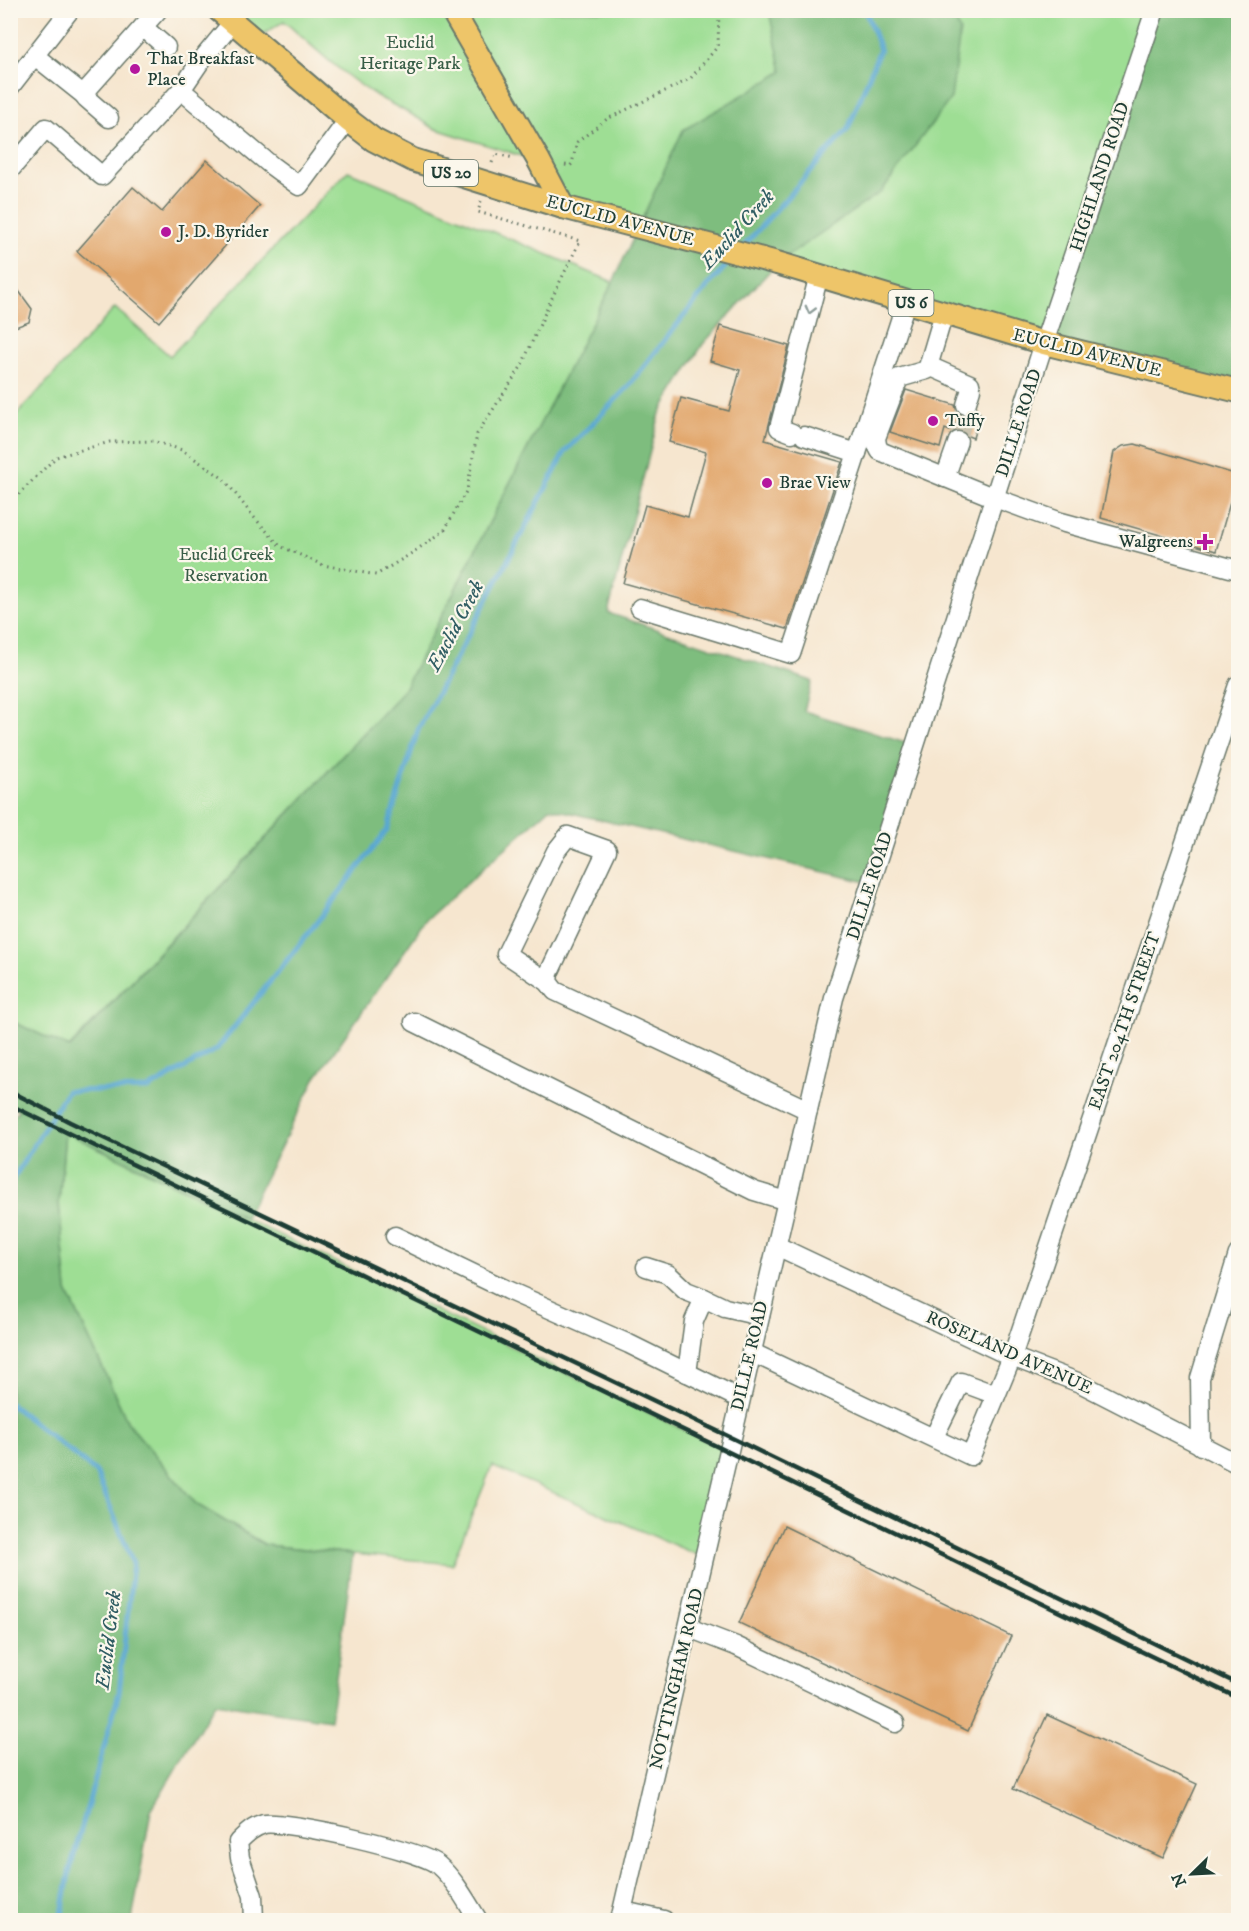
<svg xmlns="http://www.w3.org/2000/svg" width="1249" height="1931" font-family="'IM FELL DW Pica',serif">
<rect width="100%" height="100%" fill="#fbf7ec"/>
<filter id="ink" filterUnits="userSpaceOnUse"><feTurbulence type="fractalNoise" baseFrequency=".0167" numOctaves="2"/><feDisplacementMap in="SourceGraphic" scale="12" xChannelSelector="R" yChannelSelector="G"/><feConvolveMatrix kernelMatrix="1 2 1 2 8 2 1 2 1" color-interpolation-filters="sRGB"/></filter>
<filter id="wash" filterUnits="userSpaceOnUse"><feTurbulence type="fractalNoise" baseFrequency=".008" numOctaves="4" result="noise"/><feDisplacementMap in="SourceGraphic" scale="24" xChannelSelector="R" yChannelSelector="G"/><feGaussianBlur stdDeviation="1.35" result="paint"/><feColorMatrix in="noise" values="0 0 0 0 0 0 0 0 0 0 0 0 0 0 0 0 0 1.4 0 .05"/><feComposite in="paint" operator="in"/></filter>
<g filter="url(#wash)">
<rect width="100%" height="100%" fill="#f6e6cf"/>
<g fill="#9ede94" stroke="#5e8e64" stroke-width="1.5">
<path d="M 217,11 L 1238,11 L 1044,343 L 777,263 L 800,248 L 652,198 L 639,226 L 563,207 L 537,161 L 433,128 C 416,115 396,107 377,96 C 343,75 313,47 284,21 L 253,41 Z"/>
<path d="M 348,171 L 613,282 L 403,691 L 69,1048 L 11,1021 L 10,422 L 115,308 L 170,356 Z"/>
<path d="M 65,1132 L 728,1451 L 704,1558 L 492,1466 L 452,1564 L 266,1545 L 196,1504 L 128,1423 L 67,1291 L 59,1203 Z"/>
</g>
<g fill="#7ebd7e" stroke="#4e7d59" stroke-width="1.5">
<path d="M 769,11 L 952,11 L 960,31 L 951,98 L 881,192 L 777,263 L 703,344 L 660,413 L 608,613 L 812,681 L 804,711 L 915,746 L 871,883 L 550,808 L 427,919 L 315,1079 L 245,1218 L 65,1132 L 59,1203 L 67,1291 L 128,1423 L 196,1504 L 265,1545 L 353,1554 L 330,1720 L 215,1703 L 151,1810 L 132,1920 L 11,1920 C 11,1907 13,1881 10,1869 L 10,1118 L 19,1110 L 11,1105 L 11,1021 L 70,1048 L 403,691 L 613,282 L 683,130 L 782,72 Z"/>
<path d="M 1155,11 L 1238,11 L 1238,391 L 1044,343 Z"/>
</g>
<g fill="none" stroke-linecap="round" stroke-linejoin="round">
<g stroke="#59a7d2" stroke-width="5">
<path d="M 742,248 L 848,129 L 880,49 L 865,10"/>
<path d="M 10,1184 L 67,1091 L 148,1089 L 217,1049 L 317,922 L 387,830 L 418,730 L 565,452 L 627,388 L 707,287 L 734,257"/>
<path d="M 10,1404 L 96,1472 L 133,1563 L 119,1693 L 69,1873 L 61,1920"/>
</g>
</g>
<g id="blocks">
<g fill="#e2a86e">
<path d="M 207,160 L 260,206 L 159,322 L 77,251 L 133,187 L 162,212 Z"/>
<path d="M 10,279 L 32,309 L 29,322 L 10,329 Z"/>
<path d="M 720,326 L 789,346 L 765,440 L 842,462 L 787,629 L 623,583 L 645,505 L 688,517 L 706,452 L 669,442 L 681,398 L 729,411 L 740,370 L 710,361 Z"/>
<path d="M 906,390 L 955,405 L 957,412 L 963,416 L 969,416 L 975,411 L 980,413 L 973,438 L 968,436 L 961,430 L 952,432 L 945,429 L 940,448 L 890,432 Z"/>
<path d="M 1135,444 L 1238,475 L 1216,551 L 1101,518 L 1114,452 L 1123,446 Z"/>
<path d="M 784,1526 L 1011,1636 L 968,1731 L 739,1623 Z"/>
<path d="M 1047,1715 L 1197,1784 L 1163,1858 L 1013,1789 Z"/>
</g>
</g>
</g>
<g filter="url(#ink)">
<use href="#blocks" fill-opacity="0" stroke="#6a786a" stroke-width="1.5"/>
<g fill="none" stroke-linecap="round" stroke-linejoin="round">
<path stroke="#cbc4b0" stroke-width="18" stroke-dasharray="18 9" stroke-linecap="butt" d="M 958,441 L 966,405"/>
<g stroke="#6a786a" stroke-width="21">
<g id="minor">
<path d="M 143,27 L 166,47"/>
<path d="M 35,56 L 84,95"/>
<path d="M 10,87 L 70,10"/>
<path d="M 181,90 L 200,62 L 233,22"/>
<path d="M 109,118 L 86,98 L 84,95 L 85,92 L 158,10"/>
<path d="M 10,170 L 46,128 L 102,176 L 181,90 L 272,166 L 299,186 L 348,120"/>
<path d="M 944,313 L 927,370 L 899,378 L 876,438 L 877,445 L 880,451 L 995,498 L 1061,522 L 1238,570"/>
<path d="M 929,366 L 970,384 L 971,389 L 966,405"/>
<path d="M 792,433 L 779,428 L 819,275"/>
<path d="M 804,436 L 857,453 L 906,302"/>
<path d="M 945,478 L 958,441"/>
<path d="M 640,608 L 791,654 L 857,453"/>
<path d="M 548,982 L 506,954 L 556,851 L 568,836 L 607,850 L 549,973 L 548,982 L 555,991 L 808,1110"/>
<path d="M 414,1022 L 754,1191 L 787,1201"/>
<path d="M 395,1236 L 507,1290 L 629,1344 L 740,1399"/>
<path d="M 777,1246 L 1012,1357 L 1080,1383 L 1238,1464"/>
<path d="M 646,1267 L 668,1274 L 686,1291 L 704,1298"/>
<path d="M 751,1352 L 971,1456 L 1012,1357 L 1238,685"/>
<path d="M 687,1373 L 694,1321 L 704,1298 L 725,1308 L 760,1316"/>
<path d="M 934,1437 L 961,1382 L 996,1395"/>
<path d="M 1201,1446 L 1200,1378 L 1238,1254"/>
<path d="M 689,1628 L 736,1646 L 895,1723"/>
<path d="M 623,1911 L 664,1920"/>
<path d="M 254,1920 L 253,1896 L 240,1858 L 238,1842 C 246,1834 253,1827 264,1824 C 286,1820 421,1850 438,1865 C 455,1880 466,1901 478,1920"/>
<path d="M 620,1920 L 834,998 L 1044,343 L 1155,10"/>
</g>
</g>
<g stroke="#6a786a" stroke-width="26">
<g id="major">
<path d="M 219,10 L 348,120 L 374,140 L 413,160 L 563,207 L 777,263 L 1044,343 L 1238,391"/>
<path d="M 452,10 L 539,161 L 563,207"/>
</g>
</g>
<g stroke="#6a786a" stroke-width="3" stroke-dasharray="1.5 4.5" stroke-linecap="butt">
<path d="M 492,163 L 495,154 L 514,158"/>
<path d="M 565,165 L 570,166 L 572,164 L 577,142 L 607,119 L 690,79 L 718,46 L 719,10"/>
<path d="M 10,503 L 56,457 L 110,442 L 153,441 L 182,450 L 224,479 L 252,515 L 280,546 L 323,565 L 376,575 L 409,555 L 444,531 L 467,490 L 477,434 L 521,367 L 549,304 L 580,241 L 478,212 L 481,201"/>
</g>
<use href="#minor" stroke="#fff" stroke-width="18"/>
<use href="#major" stroke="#eec569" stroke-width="22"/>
<g stroke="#1f3d34" stroke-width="4.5">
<path d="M 10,1091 L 70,1122 L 732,1438 L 1238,1684"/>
<path d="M 10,1105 L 1238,1698"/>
</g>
</g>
<defs><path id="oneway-chevron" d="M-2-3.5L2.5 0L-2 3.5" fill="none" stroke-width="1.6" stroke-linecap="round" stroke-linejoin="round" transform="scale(1.5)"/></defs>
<use stroke="#8f9e9a" href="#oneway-chevron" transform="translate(810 310) rotate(105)"/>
</g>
<g fill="#b5179e" stroke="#fbf7ec" stroke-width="2">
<circle cx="135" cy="69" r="6"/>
<circle cx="166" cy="232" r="6"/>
<circle cx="933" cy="421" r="6"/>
<circle cx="767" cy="483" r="6"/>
<path d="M1202 533h6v6h6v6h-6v6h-6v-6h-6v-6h6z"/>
</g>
<g text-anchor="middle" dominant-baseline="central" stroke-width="4.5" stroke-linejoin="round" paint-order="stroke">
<g fill="#fbf7ec" stroke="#61756b" stroke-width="1.5">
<rect x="424" y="160" width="54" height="26" rx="4.5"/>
<rect x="888.5" y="290" width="45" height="26" rx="4.5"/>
</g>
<g font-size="16" font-weight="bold" fill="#1f3d34">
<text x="451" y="173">US 20</text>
<text x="911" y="303">US 6</text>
</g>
<g font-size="18" fill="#385d47" stroke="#fbf7ec">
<text x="410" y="43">Euclid<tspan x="410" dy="21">Heritage Park</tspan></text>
<text x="226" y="555">Euclid Creek<tspan x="226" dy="21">Reservation</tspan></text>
</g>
<g font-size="18" fill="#1f3d34" stroke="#fbf7ec" text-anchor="start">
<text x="147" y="59">That Breakfast<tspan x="147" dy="21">Place</tspan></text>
<text x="178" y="232">J. D. Byrider</text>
<text x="945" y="421">Tuffy</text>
<text x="779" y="483">Brae View</text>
<text x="1193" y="542" text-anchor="end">Walgreens</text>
</g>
<g font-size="18" fill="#1f3d34" stroke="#fbf7ec">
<text transform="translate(1100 177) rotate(-72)">HIGHLAND ROAD</text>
<text transform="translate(620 221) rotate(15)">EUCLID AVENUE</text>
<text transform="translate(1087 353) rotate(14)">EUCLID AVENUE</text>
<text transform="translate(1019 423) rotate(-72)">DILLE ROAD</text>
<text transform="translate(870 886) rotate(-72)">DILLE ROAD</text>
<text transform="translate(1125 1021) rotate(-71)">EAST 204TH STREET</text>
<text transform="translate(1009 1353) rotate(24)">ROSELAND AVENUE</text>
<text transform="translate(750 1356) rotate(-77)">DILLE ROAD</text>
<text transform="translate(677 1679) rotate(-77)">NOTTINGHAM ROAD</text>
</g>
<g font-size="20" font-style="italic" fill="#305d63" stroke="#fbf7ec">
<text transform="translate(738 230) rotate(-48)">Euclid Creek</text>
<text transform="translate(456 626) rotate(-62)">Euclid Creek</text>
<text transform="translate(109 1640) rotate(-83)">Euclid Creek</text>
</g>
</g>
<rect width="1249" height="1931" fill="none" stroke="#fbf7ec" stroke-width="36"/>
<g transform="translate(1192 1874) rotate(246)" stroke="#fbf7ec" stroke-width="4.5" paint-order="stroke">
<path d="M0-4.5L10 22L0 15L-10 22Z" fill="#1f3d34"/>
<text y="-9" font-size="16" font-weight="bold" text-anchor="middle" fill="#1f3d34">N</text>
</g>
</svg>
